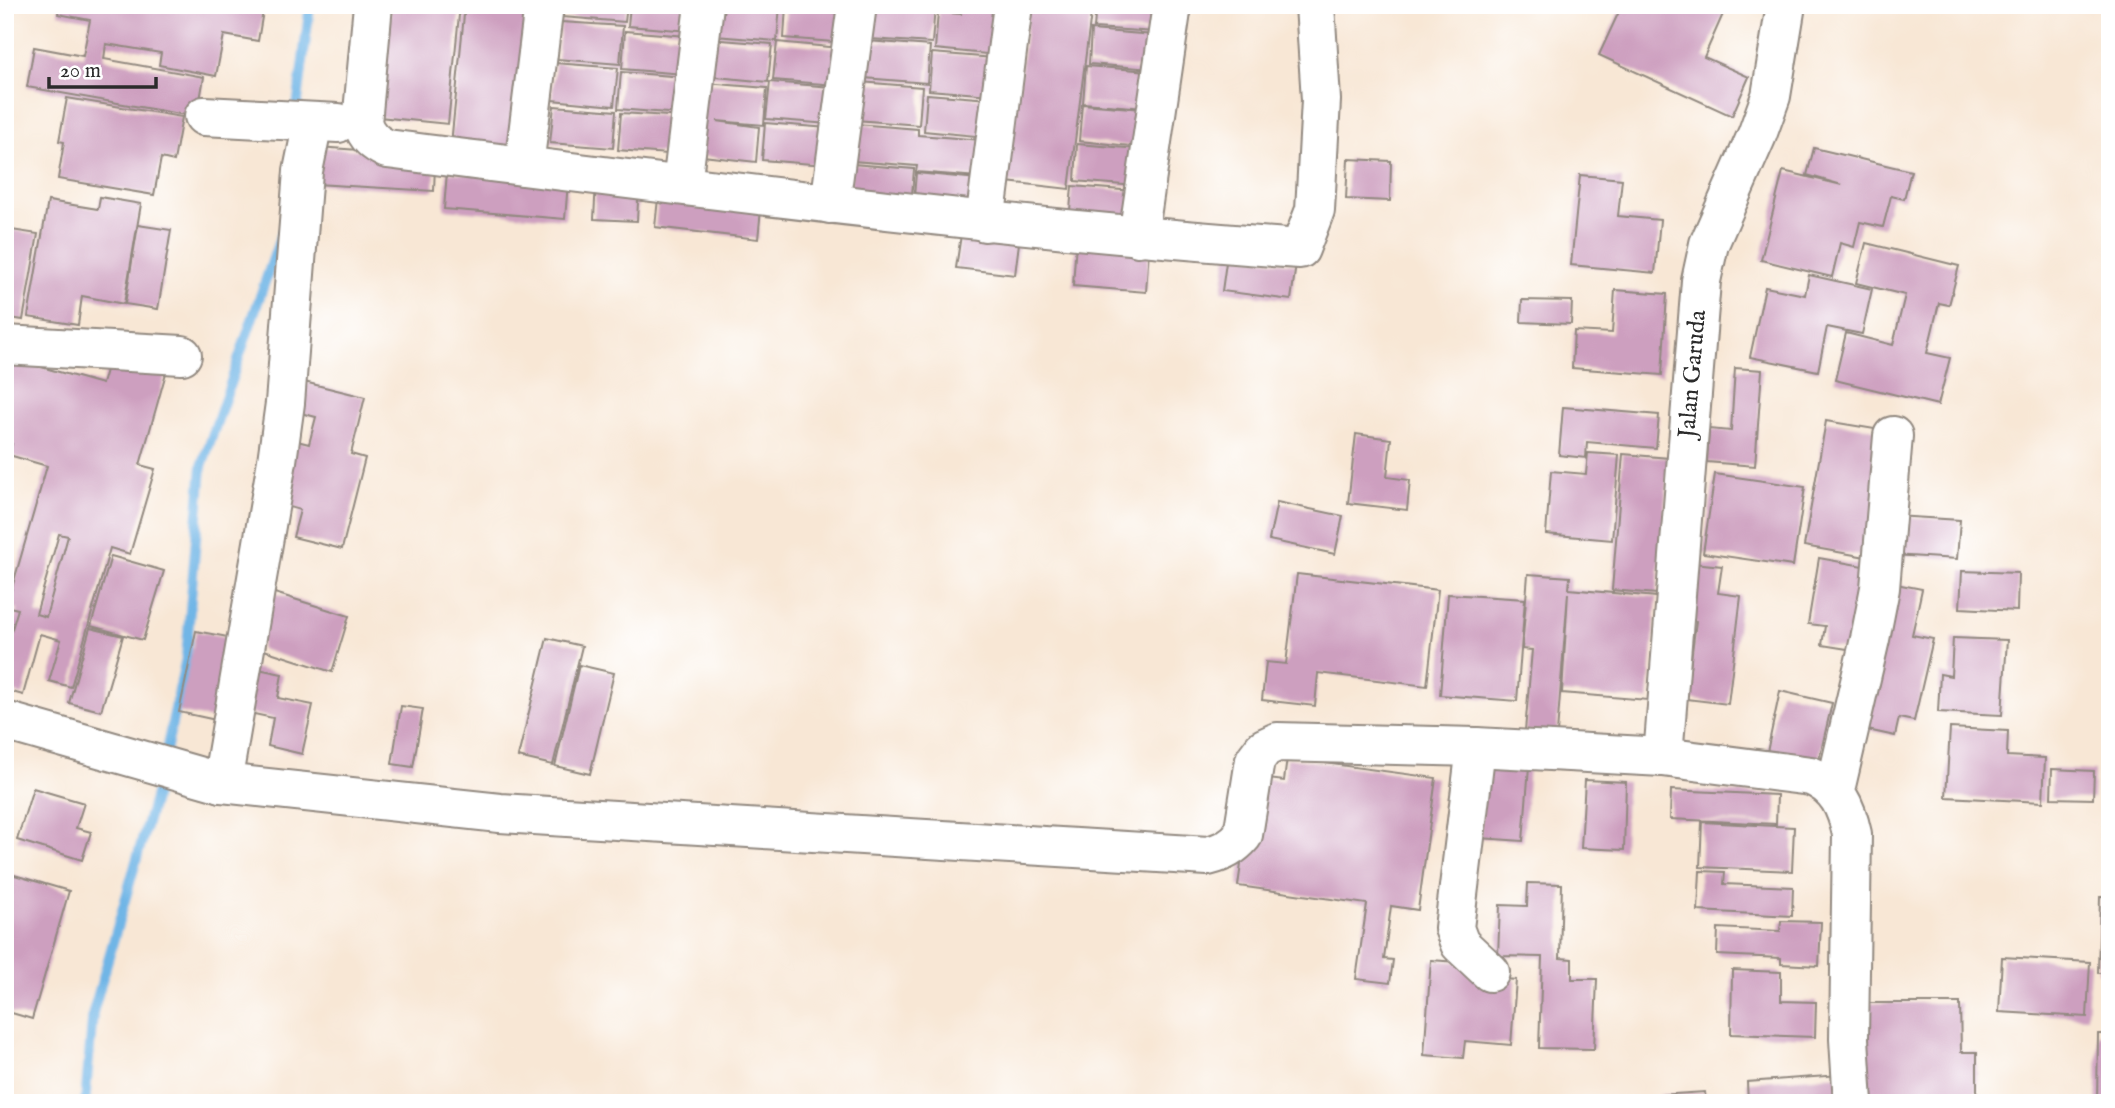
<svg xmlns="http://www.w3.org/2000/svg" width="2115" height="1108" font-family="'IM FELL English',serif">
<rect width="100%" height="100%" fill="#fff"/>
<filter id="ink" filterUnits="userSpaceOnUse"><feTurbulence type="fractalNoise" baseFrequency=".0143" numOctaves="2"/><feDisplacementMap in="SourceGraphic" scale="14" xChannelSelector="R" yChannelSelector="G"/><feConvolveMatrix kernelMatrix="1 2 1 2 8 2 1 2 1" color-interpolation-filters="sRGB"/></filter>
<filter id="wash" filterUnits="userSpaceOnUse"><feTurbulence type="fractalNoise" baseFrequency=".00686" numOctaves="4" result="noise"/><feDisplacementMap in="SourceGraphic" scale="28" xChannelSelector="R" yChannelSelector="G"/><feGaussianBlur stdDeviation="1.57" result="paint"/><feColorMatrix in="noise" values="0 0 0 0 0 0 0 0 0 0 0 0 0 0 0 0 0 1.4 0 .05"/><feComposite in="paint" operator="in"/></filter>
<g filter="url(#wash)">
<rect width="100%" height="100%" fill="#f8e7d5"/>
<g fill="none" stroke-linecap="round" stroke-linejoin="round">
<g stroke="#6fb5e6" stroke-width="10">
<path d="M 296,116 L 310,5"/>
<path d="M 85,1103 L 93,1012 L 161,774 L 186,658 L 202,466 L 282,232"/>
</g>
</g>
<g id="blocks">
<g fill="#cd9fbf" fill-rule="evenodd">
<path d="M 59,5 L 264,5 L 258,41 L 224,35 L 216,76 L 159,65 L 161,53 L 106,44 L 104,59 L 204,77 L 197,117 L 27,87 L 34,47 L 83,56 L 90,20 L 58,14 Z"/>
<path d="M 391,5 L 460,5 L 448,124 L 379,117 Z"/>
<path d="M 465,5 L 535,5 L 520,151 L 451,144 Z"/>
<path d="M 564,5 L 627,5 L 625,22 L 563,17 Z"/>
<path d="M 630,5 L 693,5 L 690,31 L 628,26 Z"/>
<path d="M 717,5 L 780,5 L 777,41 L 715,36 Z"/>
<path d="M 786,5 L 849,5 L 846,43 L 784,38 Z"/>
<path d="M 872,5 L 935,7 L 932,43 L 870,39 Z"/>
<path d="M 939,5 L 1001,5 L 997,55 L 935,49 L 938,12 L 962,14 L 938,11 Z"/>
<path d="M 1029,5 L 1092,5 L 1069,189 L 1007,182 Z"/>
<path d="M 1096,5 L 1159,5 L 1156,32 L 1094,28 Z"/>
<path d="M 1622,5 L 1727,5 L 1704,57 L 1749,77 L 1732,116 L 1599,55 Z"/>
<path d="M 561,22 L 623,26 L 620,64 L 557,59 Z"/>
<path d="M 1091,30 L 1154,35 L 1152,69 L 1089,64 Z"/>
<path d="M 625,31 L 687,36 L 684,74 L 622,69 Z"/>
<path d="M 709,39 L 772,44 L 768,82 L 706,76 Z"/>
<path d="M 868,41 L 930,46 L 927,83 L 864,78 Z"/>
<path d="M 777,42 L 839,48 L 836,85 L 773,80 Z"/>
<path d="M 932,53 L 994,58 L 991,95 L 929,90 Z"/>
<path d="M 555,63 L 618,68 L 614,106 L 552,100 Z"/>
<path d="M 1086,66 L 1149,71 L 1145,108 L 1083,103 Z"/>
<path d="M 621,72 L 684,77 L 680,114 L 618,109 Z"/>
<path d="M 770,82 L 832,87 L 829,124 L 766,119 Z"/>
<path d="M 860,82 L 922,87 L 919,125 L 856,120 Z"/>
<path d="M 705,83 L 767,88 L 764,125 L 717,121 L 759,127 L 756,162 L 694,155 Z"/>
<path d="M 927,94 L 989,99 L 986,137 L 924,131 Z"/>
<path d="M 67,98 L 182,117 L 174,161 L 161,158 L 154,195 L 58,179 L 64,142 L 59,141 Z"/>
<path d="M 1082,104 L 1144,109 L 1141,147 L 1079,141 Z"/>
<path d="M 554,106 L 616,111 L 613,148 L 550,143 Z"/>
<path d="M 621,113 L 684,117 L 680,155 L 618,150 Z"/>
<path d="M 765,123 L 828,128 L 825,165 L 762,160 Z"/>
<path d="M 856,124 L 918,129 L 918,135 L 982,140 L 978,177 L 916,172 L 917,166 L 853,161 Z"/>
<path d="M 1077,144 L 1139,149 L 1136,186 L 1075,181 Z"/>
<path d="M 318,147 L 372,151 L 435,165 L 434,191 L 316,184 Z"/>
<path d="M 1814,148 L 1911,171 L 1904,199 L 1891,196 L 1883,227 L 1860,222 L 1854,247 L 1840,243 L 1832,277 L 1761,260 L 1783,171 L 1842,185 L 1807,175 Z"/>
<path d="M 1348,159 L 1391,161 L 1390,201 L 1346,199 Z"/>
<path d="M 852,164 L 914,169 L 911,207 L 849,202 Z"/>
<path d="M 447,172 L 568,182 L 565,219 L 444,209 Z"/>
<path d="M 916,173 L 978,179 L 975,215 L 913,209 Z"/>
<path d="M 1580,175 L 1622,179 L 1618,216 L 1660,220 L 1655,273 L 1571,265 Z"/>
<path d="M 596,181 L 639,182 L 637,221 L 594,219 Z"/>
<path d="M 1072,186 L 1134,191 L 1131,228 L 1069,223 Z"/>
<path d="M 659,189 L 762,199 L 758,239 L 655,227 Z"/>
<path d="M 100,197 L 141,204 L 124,304 L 82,296 L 78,325 L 28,317 L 48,201 L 98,209 Z"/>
<path d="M 138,225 L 171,230 L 158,309 L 125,304 Z"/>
<path d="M 962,228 L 1020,235 L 1015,275 L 956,268 Z"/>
<path d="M 5,229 L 38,234 L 23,320 L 5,317 Z"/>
<path d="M 1076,242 L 1149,249 L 1146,292 L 1073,286 Z"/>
<path d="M 1866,243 L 1959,266 L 1949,305 L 1939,303 L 1927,353 L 1950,358 L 1938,405 L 1835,380 L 1846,333 L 1893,345 L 1905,295 L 1856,283 Z"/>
<path d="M 1227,255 L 1296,264 L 1291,300 L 1222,291 Z"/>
<path d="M 1809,275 L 1872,289 L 1862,334 L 1827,327 L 1818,371 L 1750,357 L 1765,287 L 1805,295 Z"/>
<path d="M 1615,290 L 1667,294 L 1662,375 L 1572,368 L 1574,331 L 1612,333 Z"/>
<path d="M 1522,300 L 1572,301 L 1571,324 L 1521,322 Z"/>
<path d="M 5,347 L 34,365 L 102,384 L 110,356 L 166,373 L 140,465 L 155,469 L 130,554 L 110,548 L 71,687 L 49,681 L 61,640 L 40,634 L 23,695 L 5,690 L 5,652 L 18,609 L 5,606 L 5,597 L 9,598 L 47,466 L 9,455 L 12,444 L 5,442 ZM 59,534 L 68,536 L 46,617 L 36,614 Z"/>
<path d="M 1735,368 L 1762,370 L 1755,466 L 1707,462 L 1709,429 L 1731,431 Z"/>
<path d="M 296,380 L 365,397 L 351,454 L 365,458 L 342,549 L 293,537 L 300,510 L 286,506 L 293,440 L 309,444 L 316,417 L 289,410 Z"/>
<path d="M 1563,407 L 1659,415 L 1656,448 L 1587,442 L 1586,458 L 1559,455 Z"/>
<path d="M 1826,421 L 1887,431 L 1866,557 L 1804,546 Z"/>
<path d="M 1356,434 L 1391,439 L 1387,477 L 1410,480 L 1407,510 L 1348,503 Z"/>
<path d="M 1588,453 L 1619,455 L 1612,540 L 1546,534 L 1551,471 L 1586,474 Z"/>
<path d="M 1623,454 L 1669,458 L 1657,594 L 1612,590 Z"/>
<path d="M 1715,474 L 1805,487 L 1793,566 L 1703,553 Z"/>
<path d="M 1277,502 L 1343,516 L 1335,554 L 1269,540 Z"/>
<path d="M 1895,516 L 1960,520 L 1957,559 L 1893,555 Z"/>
<path d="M 111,556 L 164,571 L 143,640 L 91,626 Z"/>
<path d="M 1819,558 L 1874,568 L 1860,651 L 1822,645 L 1825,626 L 1808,624 Z"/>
<path d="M 1693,563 L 1722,566 L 1718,593 L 1741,596 L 1728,704 L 1686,699 L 1696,621 L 1686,619 Z"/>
<path d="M 1962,571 L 2018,573 L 2017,611 L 1960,608 Z"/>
<path d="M 1297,574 L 1438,590 L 1427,686 L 1318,673 L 1315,706 L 1262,700 L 1266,662 L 1286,664 Z"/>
<path d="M 1528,574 L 1570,577 L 1569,589 L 1657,597 L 1648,700 L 1562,693 L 1568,593 L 1557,733 L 1525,731 L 1532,650 L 1522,649 Z"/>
<path d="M 1896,584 L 1922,589 L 1912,635 L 1933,639 L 1914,721 L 1899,718 L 1895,736 L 1863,729 Z"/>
<path d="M 265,590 L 349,616 L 332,672 L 261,649 Z"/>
<path d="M 1448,594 L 1525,599 L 1517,701 L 1440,695 Z"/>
<path d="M 90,628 L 123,636 L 101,711 L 69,703 Z"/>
<path d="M 196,631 L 233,638 L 216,720 L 179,712 Z"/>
<path d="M 547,638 L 582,646 L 553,765 L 518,757 Z"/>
<path d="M 1953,638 L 2007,640 L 2002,715 L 1938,712 L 1940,674 L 1951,676 Z"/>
<path d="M 579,665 L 614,673 L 590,774 L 555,766 Z"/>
<path d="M 249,667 L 282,674 L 278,698 L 313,705 L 302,754 L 268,746 L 273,718 L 240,711 Z"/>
<path d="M 1780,691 L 1832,703 L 1818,764 L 1767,752 Z"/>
<path d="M 401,706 L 423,709 L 413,767 L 392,764 Z"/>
<path d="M 1950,728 L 2008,731 L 2007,756 L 2045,758 L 2043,802 L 1946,797 Z"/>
<path d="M 1487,751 L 1530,754 L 1523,841 L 1480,838 Z"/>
<path d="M 1287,758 L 1436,778 L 1418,910 L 1391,906 L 1384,959 L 1393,960 L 1390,983 L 1356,979 L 1367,904 L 1238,886 L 1253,777 L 1284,781 Z"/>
<path d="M 2052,769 L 2094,771 L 2093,799 L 2051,798 Z"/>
<path d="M 1585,780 L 1626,782 L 1624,850 L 1581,848 Z"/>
<path d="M 2107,781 L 2110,781 L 2110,825 L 2105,824 Z"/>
<path d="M 33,788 L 84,803 L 76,828 L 91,832 L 82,860 L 17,840 Z"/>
<path d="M 1671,790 L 1777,795 L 1776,824 L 1670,819 Z"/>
<path d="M 1702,822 L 1794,827 L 1792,871 L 1700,867 Z"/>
<path d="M 1700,871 L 1725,872 L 1724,884 L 1793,887 L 1792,916 L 1698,911 Z"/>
<path d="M 11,874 L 69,891 L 32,1019 L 5,1011 L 5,893 Z"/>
<path d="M 1528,883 L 1562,884 L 1560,958 L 1572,959 L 1572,979 L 1597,979 L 1594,1049 L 1539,1048 L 1542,957 L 1498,956 L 1500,905 L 1527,906 Z"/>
<path d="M 2100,897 L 2110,897 L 2110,973 L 2098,973 Z"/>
<path d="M 1781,921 L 1821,922 L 1819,966 L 1781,964 L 1781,958 L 1717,955 L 1718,928 L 1780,931 Z"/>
<path d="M 2002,957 L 2090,962 L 2087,1017 L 1999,1012 Z"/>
<path d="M 1431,960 L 1470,963 L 1470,976 L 1516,980 L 1511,1045 L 1465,1041 L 1463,1058 L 1424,1055 Z"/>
<path d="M 1732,970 L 1781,972 L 1781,1001 L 1816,1002 L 1815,1037 L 1731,1034 Z"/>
<path d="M 1862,1003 L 1960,1003 L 1961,1052 L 1977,1052 L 1977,1103 L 1863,1103 Z"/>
<path d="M 2098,1034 L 2110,1034 L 2110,1103 L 2097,1103 Z"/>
<path d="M 1840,1075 L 1842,1103 L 1748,1103 L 1747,1082 Z"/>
<path d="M 1705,1092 L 1706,1103 L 1659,1103 L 1659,1095 Z"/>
</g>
</g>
</g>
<g filter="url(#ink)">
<use href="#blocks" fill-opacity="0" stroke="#928980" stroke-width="2"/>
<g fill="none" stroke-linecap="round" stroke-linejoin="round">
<g stroke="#928980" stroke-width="42">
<g id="minor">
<path d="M 373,5 L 362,123 C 367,137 374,143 387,149 C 691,187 994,227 1300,249 L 1315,210 L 1321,100 L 1315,5"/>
<path d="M 204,116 L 338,123"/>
<path d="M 524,166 L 544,5"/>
<path d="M 682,185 L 704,5"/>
<path d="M 830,204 L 857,5"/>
<path d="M 985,222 L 1013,5"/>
<path d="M 1138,237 L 1172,5"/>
<path d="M 5,345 L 182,355"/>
<path d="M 5,721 L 222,783 L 500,813 L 1208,856 C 1223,852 1233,847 1243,835 L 1255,760 L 1264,748 L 1277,742 L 1476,747 L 1663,757 L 1811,776 C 1838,787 1846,807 1852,834 L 1849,1039 L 1853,1103"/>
<path d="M 1476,747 L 1454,928 L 1460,944 L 1490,972"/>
<path d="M 1663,757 L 1701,281 L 1709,244 L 1757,135 L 1771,96 L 1786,5"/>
<path d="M 222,783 L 277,461 L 285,403 L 303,171 L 313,122"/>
<path d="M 1835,790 L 1870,639 L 1880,588 L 1893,436"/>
</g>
</g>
<use href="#minor" stroke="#fff" stroke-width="38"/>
</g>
</g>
<g text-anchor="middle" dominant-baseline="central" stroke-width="7" stroke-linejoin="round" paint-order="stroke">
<g font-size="24" fill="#2b2b2b" stroke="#fff">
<text transform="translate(1693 374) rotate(-85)">Jalan Garuda</text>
</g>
</g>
<rect width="2115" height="1108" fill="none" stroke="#fff" stroke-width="28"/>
<path d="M49 77v10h107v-10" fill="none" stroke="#2b2b2b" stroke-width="3.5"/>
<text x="60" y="77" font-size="21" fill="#2b2b2b" stroke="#ffffff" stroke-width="5" paint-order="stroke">20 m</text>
</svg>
